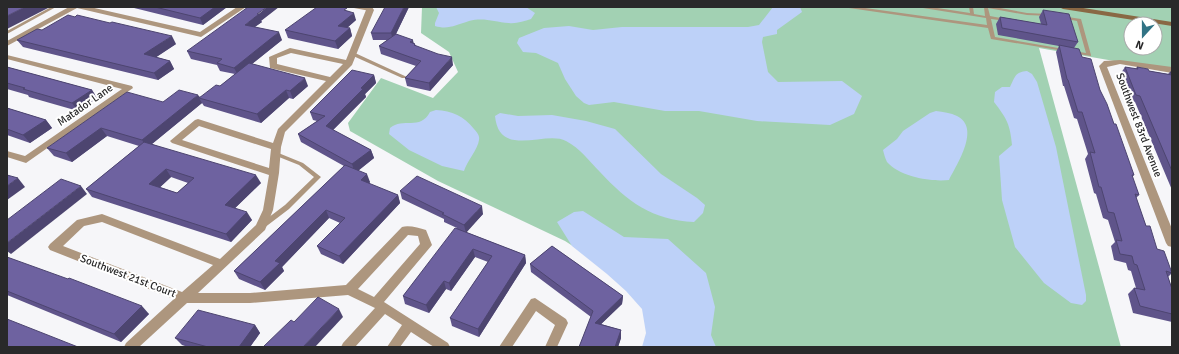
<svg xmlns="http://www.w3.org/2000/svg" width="1179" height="354" font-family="Signika,sans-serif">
<rect width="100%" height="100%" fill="#f6f6f9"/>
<path fill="#a2d1b3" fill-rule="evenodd" d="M 422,7 L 1172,7 L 1172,71 L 1039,48 L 1121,347 L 662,347 L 641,290 L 565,241 L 438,181 L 350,131 L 348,123 L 381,78 L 433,98 L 458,72 L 449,52 L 421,33 ZM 1131,24 L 1155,24 L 1155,48 L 1131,48 Z"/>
<g fill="#bdd1f8">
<path d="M 436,7 L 526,7 L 535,13 L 531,19 C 524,21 516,24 509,23 C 494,22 484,17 469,21 C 456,25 448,30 435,26 L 435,23 L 439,13 Z"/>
<path d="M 773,7 L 800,7 L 802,12 L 777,30 L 777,34 L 763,37 L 762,42 L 768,72 L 778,82 L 842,81 L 862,96 L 854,114 L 830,125 L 757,121 L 699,111 L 665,111 L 614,102 L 589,105 L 584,103 L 576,96 L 565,79 L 558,63 L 536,53 L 523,52 L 517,43 L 519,38 L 544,28 L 569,26 L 593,30 L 622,27 L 748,27 L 759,25 Z"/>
<path d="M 1027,71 L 1032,74 L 1037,82 L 1056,147 L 1086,295 L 1086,301 L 1082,305 L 1071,303 L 1044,283 L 1015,247 L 1002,200 L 999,156 L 1012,145 C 1010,124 1007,119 994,102 L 995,92 L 1002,87 L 1010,87 C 1015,77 1015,72 1027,71 Z"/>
<path d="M 436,110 C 452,111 464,116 474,129 C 477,132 480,136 479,140 C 478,149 467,161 464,171 L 442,166 L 409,150 L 389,134 L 390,128 C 403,117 420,131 430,112 Z"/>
<path d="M 936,111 C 943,112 951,113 957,116 C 981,128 957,164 949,180 C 931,182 900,177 887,162 C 885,158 884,154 883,150 L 897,139 L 903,131 L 930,113 Z"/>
<path d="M 500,113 L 518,116 L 552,115 L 586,121 L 615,129 L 661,174 L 697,198 L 705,205 L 703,213 L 694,222 C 652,220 628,202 600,172 C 589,161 580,148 566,141 C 546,130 499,159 495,116 Z"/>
<path d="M 583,211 L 624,237 L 668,239 L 706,273 L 715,307 L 711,335 L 716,347 L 642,347 L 646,333 L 642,309 L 626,291 L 607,274 L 572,246 L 557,222 L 574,212 Z"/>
</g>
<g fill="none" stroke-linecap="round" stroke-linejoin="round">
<g fill="#ad967e" fill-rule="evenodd">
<path d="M 51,7 L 56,7 L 7,34 L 7,31 Z"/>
<path d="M 352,7 L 361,7 L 368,8 L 369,7 L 373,7 L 372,11 L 370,11 L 354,8 Z"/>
<path d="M 847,7 L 858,7 L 987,25 L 986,18 L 923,8 L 921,7 L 931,7 L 970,13 L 969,7 L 973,7 L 974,14 L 985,16 L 984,7 L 995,7 L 1027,13 L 1048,14 L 1050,15 L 1050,16 L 1027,15 L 988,8 L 990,16 L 1006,19 L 1008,20 L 1006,21 L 991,19 L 995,37 L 1064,49 L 1066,50 L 1064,51 L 991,39 L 988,28 L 849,8 Z"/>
<path d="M 1061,16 L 1081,19 L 1091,55 L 1091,56 L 1071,53 L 1071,52 L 1073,51 L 1086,53 L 1077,21 L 1061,18 Z"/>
<path d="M 351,53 L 355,53 L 407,77 L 406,78 L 402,78 L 351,55 Z"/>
<path d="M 276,152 L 303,163 L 321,177 L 289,209 L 264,228 L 260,228 L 259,226 L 260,224 L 285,205 L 314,177 L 299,165 L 274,155 L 273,154 Z"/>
</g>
<g fill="#ad967e" fill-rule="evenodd">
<path d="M 69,7 L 90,7 L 200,32 L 237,7 L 246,7 L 201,37 L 77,8 L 7,46 L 7,41 Z"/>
<path d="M 364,7 L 372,7 L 374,10 L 352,65 L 285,132 L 281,147 L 279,173 L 273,210 L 265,230 L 198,293 L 250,293 L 346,285 L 402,227 C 409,225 419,228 426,230 L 432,245 L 384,302 L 448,343 L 450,347 L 434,347 L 411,332 L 400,347 L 387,347 L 402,325 L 385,314 L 355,347 L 341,347 L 343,343 L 375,308 L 348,295 L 250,303 L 187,303 L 139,347 L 124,347 L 126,343 L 174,299 L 50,250 L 48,247 L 50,244 L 77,220 L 102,214 L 220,259 L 256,225 L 263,210 L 269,175 L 172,143 L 170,141 L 195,120 L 198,119 L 273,143 L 278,129 L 326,81 L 270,68 L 269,57 L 290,48 L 346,60 L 366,10 ZM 291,53 L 343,64 L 330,77 L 277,64 L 277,58 ZM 199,126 L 271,149 L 269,168 L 182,140 ZM 102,222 L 213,265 L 182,292 L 63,246 L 84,226 ZM 408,235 L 418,236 L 420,244 L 374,297 L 358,289 Z"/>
<path d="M 7,55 L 132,86 L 133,88 L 26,163 L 7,157 L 7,151 L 25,156 L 122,89 L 7,59 Z"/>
<path d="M 1120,60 L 1172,67 L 1172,73 L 1120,64 L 1107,67 L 1172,229 L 1172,247 L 1168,246 L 1166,243 L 1099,66 L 1104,61 Z"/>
<path d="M 535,298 L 566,319 L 568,323 L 557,347 L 545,347 L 555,325 L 536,311 L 512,347 L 499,347 L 531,299 Z"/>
</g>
<path fill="#896844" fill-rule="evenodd" d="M 1059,7 L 1077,7 L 1172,22 L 1172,26 L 1063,9 Z"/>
</g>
<g fill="#5f548a" fill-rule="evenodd">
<path d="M 130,7 L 227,7 L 203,25 Z"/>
<path d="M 409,7 L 396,34 L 414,43 L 416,46 L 453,65 L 430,91 L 407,86 L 405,78 L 416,66 L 381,54 L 379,46 L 387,40 L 373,40 L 371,33 Z"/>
<path d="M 1043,10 L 1078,42 L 1074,48 L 1082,57 L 1100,90 L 1114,124 L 1134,175 L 1132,177 L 1139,195 L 1136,198 L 1146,226 L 1157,249 L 1172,273 L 1168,277 L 1172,289 L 1172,322 L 1133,313 L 1128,294 L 1134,288 L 1136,288 L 1131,271 L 1128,270 L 1126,263 L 1114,260 L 1111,246 L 1115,242 L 1108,220 L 1103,218 L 1096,194 L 1094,193 L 1085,159 L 1088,154 L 1077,119 L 1074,118 L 1064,86 L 1063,86 L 1056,52 L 1059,46 L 998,35 L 996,24 L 1000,17 L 1041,24 L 1039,17 Z"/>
<path d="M 348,11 L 356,20 L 347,28 L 350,28 L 352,36 L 338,49 L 288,38 L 285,30 Z"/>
<path d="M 261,21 L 262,22 L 254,27 L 282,40 L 252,64 L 308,86 L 293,99 L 289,98 L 261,123 L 204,106 L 202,103 L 152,144 L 261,183 L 235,208 L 252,220 L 231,242 L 92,197 L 86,189 L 139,146 L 107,136 L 72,162 L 54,156 L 47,148 L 163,102 L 200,97 L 220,86 L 235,74 L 220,71 L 217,65 L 191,59 L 187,51 ZM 171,177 L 188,183 L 177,193 L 160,187 Z"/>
<path d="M 42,30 L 176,44 L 156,57 L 170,61 L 174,69 L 158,80 L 23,47 L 17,40 Z"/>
<path d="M 7,67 L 92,90 L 97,98 L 78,111 L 29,97 L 28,95 L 7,89 Z"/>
<path d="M 1125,67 L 1136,69 L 1137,67 L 1149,71 L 1168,74 L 1170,72 L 1172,72 L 1172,190 L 1135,102 L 1132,101 L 1121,73 Z"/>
<path d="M 374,75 L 376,83 L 365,94 L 366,97 L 333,130 L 371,150 L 374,158 L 358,171 L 370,182 L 369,184 L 398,195 L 400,203 L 343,264 L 321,254 L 317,246 L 340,223 L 329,218 L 282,267 L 284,271 L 265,290 L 239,279 L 234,271 L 344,166 L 301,142 L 298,134 L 317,121 L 313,120 L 310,112 Z"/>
<path d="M 7,108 L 46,120 L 52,128 L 30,143 L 7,135 Z"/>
<path d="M 400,191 L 483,214 L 466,232 L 525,255 L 526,263 L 479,337 L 452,326 L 450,318 L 488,262 L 475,257 L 451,291 L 446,289 L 429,313 L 405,304 L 403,296 L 457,228 L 444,222 L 444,219 L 402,199 Z"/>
<path d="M 552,246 L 623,296 L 622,304 L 601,324 L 621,330 L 621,338 L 618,347 L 579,347 L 591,317 L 531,272 L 530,264 Z"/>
<path d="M 7,257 L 149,314 L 121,342 L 7,295 Z"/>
<path d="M 255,325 L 260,333 L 250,347 L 188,347 L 182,345 L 175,338 Z"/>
</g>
<g fill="#4d4570">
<path d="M 25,7 L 50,7 L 7,29 L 7,16 Z"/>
<path d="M 215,7 L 227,7 L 203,25 L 200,18 Z"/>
<path d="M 267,7 L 279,7 L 261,21 L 262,22 L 248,32 L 245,25 Z"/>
<path d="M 404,7 L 409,7 L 393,40 L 391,33 Z"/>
<path d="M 354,13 L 356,20 L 341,33 L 338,26 Z"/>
<path d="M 350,28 L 352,36 L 338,49 L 335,41 Z"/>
<path d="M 279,32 L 282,40 L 238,75 L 234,68 Z"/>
<path d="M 172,36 L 176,44 L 149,62 L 144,54 Z"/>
<path d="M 413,40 L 414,45 L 415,44 L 417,52 L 410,42 Z"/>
<path d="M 452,57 L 453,65 L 430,91 L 429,83 Z"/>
<path d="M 170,61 L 174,69 L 158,80 L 154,73 Z"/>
<path d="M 374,75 L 376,83 L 365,94 L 366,97 L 329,134 L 326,126 L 361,88 Z"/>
<path d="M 305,78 L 308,86 L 293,99 L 290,91 Z"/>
<path d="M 92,90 L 97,98 L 78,111 L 72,103 Z"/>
<path d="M 286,90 L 289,98 L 261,123 L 257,114 Z"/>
<path d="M 198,95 L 201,98 L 199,98 L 202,103 L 147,148 L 142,140 Z"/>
<path d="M 46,120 L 52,128 L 30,143 L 23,135 Z"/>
<path d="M 101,128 L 107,136 L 72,162 L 66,153 Z"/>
<path d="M 371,150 L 374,158 L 355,173 L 352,164 Z"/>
<path d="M 166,169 L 171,177 L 155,192 L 149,184 Z"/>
<path d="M 367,174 L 370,182 L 363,189 L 361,180 Z"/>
<path d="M 256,175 L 261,183 L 229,214 L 225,205 Z"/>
<path d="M 18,178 L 25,187 L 7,200 L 7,186 Z"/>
<path d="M 81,186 L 87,194 L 11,254 L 7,251 L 7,243 Z"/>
<path d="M 398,195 L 400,203 L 343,264 L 339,256 Z"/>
<path d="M 482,206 L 483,214 L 466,233 L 464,225 Z"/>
<path d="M 326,210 L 329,218 L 282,267 L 284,271 L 265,290 L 260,282 L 275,261 Z"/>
<path d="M 247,212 L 252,220 L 231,242 L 226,234 Z"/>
<path d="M 473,249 L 475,257 L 451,291 L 449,283 Z"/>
<path d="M 525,255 L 526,263 L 479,337 L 478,329 Z"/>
<path d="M 444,281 L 446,289 L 429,313 L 426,305 Z"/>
<path d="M 623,296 L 622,304 L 595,330 L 595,323 Z"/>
<path d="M 142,306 L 149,314 L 121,342 L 114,334 Z"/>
<path d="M 339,309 L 343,317 L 315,347 L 303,347 Z"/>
<path d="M 255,325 L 260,333 L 250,347 L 239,347 Z"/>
<path d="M 621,330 L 621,338 L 618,347 L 615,347 Z"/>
</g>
<g fill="#6e62a0" stroke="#4d4570" fill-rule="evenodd">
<path d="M 7,7 L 25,7 L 7,16 Z"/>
<path d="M 155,7 L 215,7 L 200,18 Z"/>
<path d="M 248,7 L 267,7 L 257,14 L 259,14 L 245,25 L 279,32 L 234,68 L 217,63 L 222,59 L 187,51 Z"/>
<path d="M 317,7 L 342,7 L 347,8 L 344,10 L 354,13 L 338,26 L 350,28 L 335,41 L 285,30 Z"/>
<path d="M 385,7 L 404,7 L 391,33 L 371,33 Z"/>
<path d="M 1043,10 L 1069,14 L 1078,42 L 1002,28 L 1000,17 L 1047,25 Z"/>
<path d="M 68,15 L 75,17 L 77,15 L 110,23 L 112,22 L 172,36 L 144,54 L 170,61 L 154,73 L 17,40 L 37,29 L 42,30 Z"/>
<path d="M 396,34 L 413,40 L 410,42 L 415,44 L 414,45 L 438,54 L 452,57 L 429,83 L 405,78 L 421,61 L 379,46 Z"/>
<path d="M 1059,45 L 1079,49 L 1082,57 L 1091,59 L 1100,90 L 1107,104 L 1114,124 L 1116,124 L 1134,175 L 1132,175 L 1139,195 L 1135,194 L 1146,226 L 1150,226 L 1157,249 L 1164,251 L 1172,273 L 1166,271 L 1172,289 L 1172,314 L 1140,306 L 1134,288 L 1145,290 L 1137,265 L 1134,264 L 1132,256 L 1120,254 L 1116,240 L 1122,241 L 1114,213 L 1108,212 L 1101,187 L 1099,187 L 1090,152 L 1095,153 L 1082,112 L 1078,112 L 1068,80 L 1067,79 Z"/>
<path d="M 249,63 L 305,78 L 290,91 L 286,90 L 257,114 L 199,98 L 216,85 L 220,86 Z"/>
<path d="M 7,67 L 92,90 L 72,103 L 23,89 L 25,88 L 7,83 Z"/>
<path d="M 1125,67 L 1138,69 L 1137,67 L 1148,69 L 1149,71 L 1172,75 L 1170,72 L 1172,72 L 1172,171 L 1140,96 L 1136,95 Z"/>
<path d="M 352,70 L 374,75 L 361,88 L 363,89 L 326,126 L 371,150 L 352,164 L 298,134 L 325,116 L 310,112 Z"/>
<path d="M 179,90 L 198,95 L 142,140 L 101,128 L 66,153 L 47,148 L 127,92 L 163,102 Z"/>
<path d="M 7,108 L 46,120 L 23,135 L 7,129 Z"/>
<path d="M 144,142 L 256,175 L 225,205 L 247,212 L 226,234 L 86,189 ZM 166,169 L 194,178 L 177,193 L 149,184 Z"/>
<path d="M 345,165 L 367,174 L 361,180 L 398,195 L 339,256 L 317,246 L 345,218 L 326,210 L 275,261 L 280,263 L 260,282 L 234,271 Z"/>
<path d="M 7,175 L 18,178 L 7,186 Z"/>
<path d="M 417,176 L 482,206 L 464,225 L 442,214 L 444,213 L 400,191 Z"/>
<path d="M 61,179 L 81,186 L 7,243 L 7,220 Z"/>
<path d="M 455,228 L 525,255 L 478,329 L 450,318 L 492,256 L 473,249 L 449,283 L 444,281 L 426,305 L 403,296 Z"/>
<path d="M 552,246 L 623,296 L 595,323 L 621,330 L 615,347 L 579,347 L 593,311 L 530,264 Z"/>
<path d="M 7,257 L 68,279 L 69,278 L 142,306 L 114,334 L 7,291 Z"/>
<path d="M 318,297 L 339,309 L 303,347 L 263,347 L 291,320 L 294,322 Z"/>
<path d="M 198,310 L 255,325 L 239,347 L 208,347 L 175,338 Z"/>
<path d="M 7,319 L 78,347 L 7,347 Z"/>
</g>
<g text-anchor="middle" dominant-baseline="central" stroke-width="4" stroke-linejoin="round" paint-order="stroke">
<g font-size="11" fill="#29292a" stroke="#fff">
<text transform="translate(85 105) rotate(-35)">Matador Lane</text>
<text transform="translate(1139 125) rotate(69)">Southwest 83rd Avenue</text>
<text transform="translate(128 276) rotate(21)">Southwest 21st Court</text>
</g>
</g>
<rect width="1179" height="354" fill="none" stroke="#29292a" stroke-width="16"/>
<g transform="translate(1143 36) rotate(201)"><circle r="19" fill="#ffffff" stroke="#a9a9aa"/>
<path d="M0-3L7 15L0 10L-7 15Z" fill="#317385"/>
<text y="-6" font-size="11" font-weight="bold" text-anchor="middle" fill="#29292a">N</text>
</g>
</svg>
